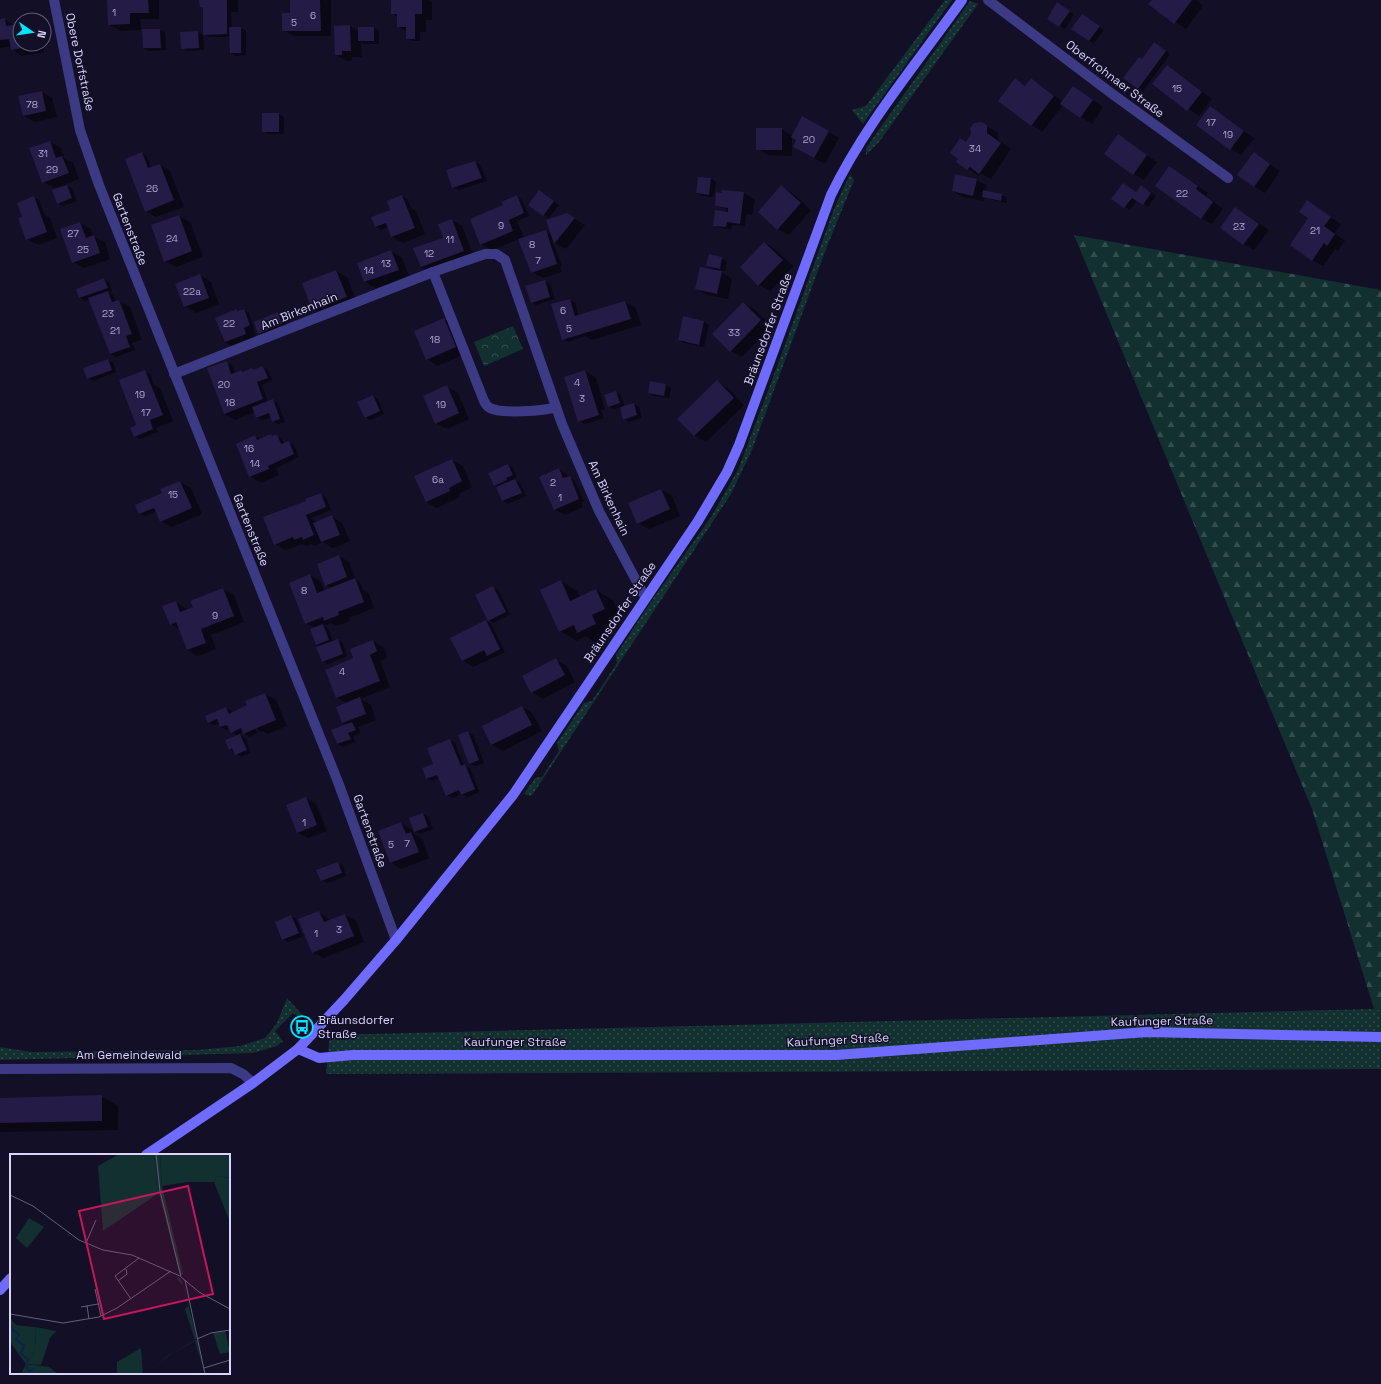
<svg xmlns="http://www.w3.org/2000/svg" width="1381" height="1384" font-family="'Space Grotesk',sans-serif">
<defs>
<pattern id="grass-dots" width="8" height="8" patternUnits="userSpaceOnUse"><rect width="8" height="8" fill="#12302f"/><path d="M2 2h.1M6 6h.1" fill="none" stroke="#344d4e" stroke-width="1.8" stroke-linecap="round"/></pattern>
<pattern id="forest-firs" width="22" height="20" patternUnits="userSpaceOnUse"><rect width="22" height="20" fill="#12302f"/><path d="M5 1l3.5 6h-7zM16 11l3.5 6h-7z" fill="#344d4e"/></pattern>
<pattern id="park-crowns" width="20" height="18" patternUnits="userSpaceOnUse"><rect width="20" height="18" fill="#12302f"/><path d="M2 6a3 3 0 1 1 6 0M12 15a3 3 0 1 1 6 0" fill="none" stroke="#344d4e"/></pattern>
</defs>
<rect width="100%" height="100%" fill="#130f26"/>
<g fill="url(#grass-dots)">
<path d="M 945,0 L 952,0 L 863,124 L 852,110 L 866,106 Z"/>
<path d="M 970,1 L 978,4 L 879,142 L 866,155 L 866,148 Z"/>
<path d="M 850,174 L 854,180 L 826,249 L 752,450 L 731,494 L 533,794 L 531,796 L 524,794 L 535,778 L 542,777 L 559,751 L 557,743 L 584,703 L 592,701 L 617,663 L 616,655 L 648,606 L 711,517 L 738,470 L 778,364 L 834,209 Z"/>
<path d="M 287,998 L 306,1019 L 304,1021 L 293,1013 L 275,1031 L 283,1041 L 277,1046 L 253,1053 L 0,1060 L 0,1047 L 31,1052 L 198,1050 L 240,1046 L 265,1038 L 277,1023 Z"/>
<path d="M 1374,1009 L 1381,1010 L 1381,1069 L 326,1074 L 330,1035 Z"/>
</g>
<path fill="url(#forest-firs)" d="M 1074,235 L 1381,290 L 1381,1010 L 1374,1009 L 1312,809 Z"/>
<path fill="url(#park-crowns)" d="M 513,326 L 523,349 L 484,366 L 474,342 Z"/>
<g fill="#0007">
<path d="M 108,0 L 159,0 L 159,19 L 140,19 L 141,30 L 120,31 L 109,24 Z"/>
<path d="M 200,0 L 238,0 L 238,12 L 231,12 L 232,28 L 241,28 L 246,31 L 246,55 L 236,56 L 231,53 L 230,37 L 209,37 L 204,34 L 203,7 L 201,6 Z"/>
<path d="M 291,0 L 331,0 L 331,36 L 294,36 L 283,30 L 291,14 Z"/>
<path d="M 392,0 L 428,0 L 432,2 L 432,20 L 426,20 L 426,32 L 420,32 L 420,41 L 412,41 L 407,38 L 407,32 L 398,26 L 398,17 L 392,14 Z"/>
<path d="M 1153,0 L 1196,0 L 1203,6 L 1186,29 L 1150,4 Z"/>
<path d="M 1062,7 L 1074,14 L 1065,29 L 1048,18 Z"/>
<path d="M 1088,18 L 1104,30 L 1094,43 L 1089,41 Z"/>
<path d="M 4,19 L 15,26 L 20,25 L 20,44 L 43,44 L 44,52 L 22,56 L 12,49 L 11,46 L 0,48 L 0,20 Z"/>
<path d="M 350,26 L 359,32 L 374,28 L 379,30 L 379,44 L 364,44 L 361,42 L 362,57 L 352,57 L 352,61 L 347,61 L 336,55 Z"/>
<path d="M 160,30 L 165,32 L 166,50 L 149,51 L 144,48 Z"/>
<path d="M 198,32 L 203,35 L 204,50 L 187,51 L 182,48 Z"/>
<path d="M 1159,46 L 1170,54 L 1143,91 L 1139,88 L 1142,60 Z"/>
<path d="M 1167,66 L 1212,99 L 1199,116 L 1154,84 Z"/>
<path d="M 1032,79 L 1063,102 L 1073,87 L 1103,107 L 1092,124 L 1063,105 L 1042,132 L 999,101 L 1015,80 L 1026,86 Z"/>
<path d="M 42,92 L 52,98 L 57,117 L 35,122 L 24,116 Z"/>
<path d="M 1210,107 L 1254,138 L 1241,155 L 1231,149 Z"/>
<path d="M 263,114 L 279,114 L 284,117 L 284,134 L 268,134 L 263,131 Z"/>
<path d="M 803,117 L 839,138 L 825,164 L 805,153 L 798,140 L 792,137 L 792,156 L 768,155 L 757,149 L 782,129 L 793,136 Z"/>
<path d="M 981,123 L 998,133 L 998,140 L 1011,149 L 991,179 L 980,173 L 979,176 L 957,162 L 966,143 Z"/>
<path d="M 1118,136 L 1157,162 L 1144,180 L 1134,174 Z"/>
<path d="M 50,142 L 61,148 L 64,158 L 73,163 L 79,179 L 65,184 L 72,189 L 77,201 L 63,206 L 58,203 L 64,185 L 54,188 L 43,182 Z"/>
<path d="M 142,153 L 147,156 L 151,168 L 160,165 L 170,171 L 184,207 L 156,217 L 146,211 Z"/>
<path d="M 1254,153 L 1280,171 L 1265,193 L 1254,186 Z"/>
<path d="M 475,162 L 480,165 L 487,181 L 458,190 L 453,187 Z"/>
<path d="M 1169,167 L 1208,193 L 1206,196 L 1223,209 L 1212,224 L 1201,218 Z"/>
<path d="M 711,179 L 716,182 L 714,197 L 702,196 L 697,193 Z"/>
<path d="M 977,180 L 987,186 L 986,191 L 1007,197 L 1006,203 L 985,198 L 984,201 L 963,197 L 953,191 Z"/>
<path d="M 781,187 L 792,193 L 811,210 L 789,235 L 778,229 Z"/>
<path d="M 1146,189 L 1156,196 L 1148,207 L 1137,200 L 1130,210 L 1113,198 Z"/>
<path d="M 723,191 L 744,193 L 755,200 L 752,215 L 746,214 L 745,226 L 732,225 L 731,229 L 719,228 L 714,225 L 729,213 L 726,209 L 716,206 Z"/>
<path d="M 544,194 L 559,205 L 549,218 L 529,205 Z"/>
<path d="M 402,196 L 407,199 L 411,208 L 416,211 L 425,234 L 403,243 L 392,237 L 388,227 L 381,230 L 376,227 L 373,218 L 391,211 Z"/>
<path d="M 34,197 L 39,200 L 45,215 L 50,218 L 57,238 L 38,245 L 27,239 L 23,218 Z"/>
<path d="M 517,197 L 522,200 L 529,216 L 517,221 L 524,238 L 545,231 L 552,235 L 567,214 L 585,225 L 566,249 L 553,242 L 562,266 L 560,267 L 562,272 L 543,278 L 532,272 L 519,239 L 492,250 L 481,244 L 504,206 Z"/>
<path d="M 1308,202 L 1341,224 L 1335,233 L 1345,241 L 1338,251 L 1335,249 L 1323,266 L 1312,260 Z"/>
<path d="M 1236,208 L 1269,230 L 1254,250 L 1243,244 Z"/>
<path d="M 179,216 L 190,222 L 203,257 L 176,267 L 165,261 Z"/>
<path d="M 452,220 L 462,226 L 474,257 L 432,273 L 421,267 L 445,238 Z"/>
<path d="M 80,223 L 91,229 L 93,236 L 105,242 L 110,259 L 84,268 L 73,262 Z"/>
<path d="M 765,243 L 775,249 L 793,266 L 770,291 L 759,285 Z"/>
<path d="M 391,251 L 402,258 L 409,276 L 376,288 L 365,282 L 359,264 Z"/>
<path d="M 709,255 L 727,261 L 725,271 L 718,270 L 732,279 L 728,299 L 707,295 L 696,288 L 716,271 L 707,266 Z"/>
<path d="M 336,271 L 347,277 L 357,303 L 324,315 L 313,309 L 303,283 Z"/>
<path d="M 200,275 L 211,282 L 219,304 L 196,313 L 185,306 Z"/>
<path d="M 104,279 L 109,282 L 112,291 L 108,292 L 113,295 L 116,302 L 119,301 L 130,307 L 142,340 L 132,343 L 135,350 L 116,357 L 110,354 L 89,299 L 85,301 L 80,298 L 77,289 Z"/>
<path d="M 545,281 L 550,284 L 555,299 L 536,305 L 531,302 Z"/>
<path d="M 570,300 L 575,303 L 579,316 L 625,302 L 636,308 L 641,325 L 592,340 L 585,336 L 568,342 L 563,339 Z"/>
<path d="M 743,303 L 754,309 L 772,326 L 742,357 L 731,351 L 713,334 Z"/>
<path d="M 237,310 L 239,312 L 244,310 L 249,313 L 257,340 L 236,348 L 225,342 Z"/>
<path d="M 278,313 L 283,316 L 287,327 L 264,336 L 259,333 Z"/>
<path d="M 684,318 L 704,322 L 709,325 L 704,347 L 684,343 L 679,340 Z"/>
<path d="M 444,319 L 455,325 L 466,353 L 438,366 L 427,359 Z"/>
<path d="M 108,360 L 113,363 L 116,372 L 93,381 L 88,378 Z"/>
<path d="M 226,362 L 232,365 L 235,373 L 252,369 L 254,371 L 263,367 L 268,370 L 272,380 L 262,385 L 268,402 L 273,400 L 278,403 L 285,422 L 278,424 L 273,421 L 272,417 L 262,420 L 257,418 L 255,412 L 235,420 L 224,414 Z"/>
<path d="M 585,371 L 596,378 L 605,409 L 601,410 L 604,418 L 584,424 L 579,421 Z"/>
<path d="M 145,372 L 150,374 L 154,385 L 160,388 L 173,421 L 156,428 L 158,432 L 140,439 L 135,436 L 139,425 Z"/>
<path d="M 717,382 L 728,388 L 744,405 L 706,442 L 695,436 L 679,419 Z"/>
<path d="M 666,385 L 671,388 L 669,398 L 654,396 L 649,393 Z"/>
<path d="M 447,387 L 458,393 L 469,419 L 447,429 L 436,423 Z"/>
<path d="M 616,392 L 621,395 L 625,407 L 633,404 L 639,407 L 642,418 L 629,422 L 624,419 L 621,407 L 614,409 L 609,406 Z"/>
<path d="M 373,396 L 378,399 L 384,414 L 370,420 L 365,417 Z"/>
<path d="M 271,435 L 282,438 L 284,444 L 289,442 L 294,445 L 299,457 L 276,468 L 279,475 L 261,483 L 250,476 L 255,437 L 260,439 Z"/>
<path d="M 452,460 L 463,466 L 472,487 L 459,494 L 460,497 L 437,508 L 426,502 Z"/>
<path d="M 508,465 L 513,468 L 517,477 L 514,479 L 520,483 L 526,496 L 508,504 L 503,501 L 497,487 L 494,485 Z"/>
<path d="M 559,469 L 574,480 L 584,501 L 581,502 L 583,507 L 565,515 L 554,509 Z"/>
<path d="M 180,482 L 191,488 L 202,514 L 172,527 L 161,521 L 157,511 L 145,516 L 140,514 Z"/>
<path d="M 661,490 L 672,496 L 680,516 L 649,529 L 638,523 Z"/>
<path d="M 320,494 L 326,497 L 331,510 L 310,518 L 317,522 L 331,516 L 342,523 L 350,541 L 333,548 L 323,542 L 314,546 L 311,544 L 306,546 L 302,544 L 286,550 L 275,544 L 264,517 L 308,502 Z"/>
<path d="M 339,556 L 349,562 L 356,580 L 360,582 L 363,590 L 369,594 L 374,608 L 349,618 L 350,621 L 336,626 L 331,623 L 324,626 L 328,628 L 333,642 L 338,640 L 343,643 L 347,656 L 328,664 L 323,661 L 320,647 L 316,644 L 315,628 L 306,623 L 310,575 L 321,582 L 324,591 L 331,588 L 326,585 Z"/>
<path d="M 561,581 L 577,591 L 580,597 L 596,590 L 613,600 L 621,619 L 608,625 L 612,634 L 594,642 L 586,636 L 577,641 L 560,631 Z"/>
<path d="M 493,587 L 498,590 L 510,614 L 494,623 L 489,620 Z"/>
<path d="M 223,589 L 234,595 L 244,622 L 211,635 L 216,649 L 198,656 L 187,650 L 180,629 L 171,624 L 176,602 L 188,610 Z"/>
<path d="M 486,621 L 491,624 L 505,652 L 473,667 L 463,660 Z"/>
<path d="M 373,641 L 384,648 L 387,658 L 380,661 L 390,687 L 360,699 L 371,705 L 376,720 L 358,727 L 360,733 L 353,736 L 355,742 L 343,747 L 338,744 L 347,725 L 343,722 L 347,703 L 337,698 L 355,659 Z"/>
<path d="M 556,660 L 567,666 L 575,682 L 543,699 L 532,692 Z"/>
<path d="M 265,694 L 276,700 L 287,726 L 268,734 L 263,731 L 259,732 L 250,710 L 248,710 L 257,733 L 249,737 L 243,732 L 238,734 L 245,738 L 251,753 L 241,757 L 230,749 L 238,736 L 231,732 L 230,728 L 226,730 L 221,727 L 220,723 L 214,725 L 209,723 L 226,708 L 231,711 L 232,714 L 248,706 Z"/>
<path d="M 522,707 L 532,713 L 542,731 L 503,751 L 492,745 L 483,726 Z"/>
<path d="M 468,732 L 473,735 L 484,763 L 475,766 L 470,764 Z"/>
<path d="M 450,740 L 455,743 L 464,765 L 470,768 L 479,792 L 467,797 L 462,794 L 452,798 L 447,795 L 440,778 L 432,781 L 427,778 Z"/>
<path d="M 306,798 L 316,804 L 327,831 L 308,838 L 297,832 Z"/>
<path d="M 423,814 L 428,817 L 433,829 L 420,834 L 412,830 L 414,834 L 422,839 L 429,858 L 401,869 L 390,862 L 401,823 L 414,831 Z"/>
<path d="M 338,863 L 343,866 L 346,876 L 327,883 L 322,880 Z"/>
<path d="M 319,912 L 331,921 L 345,915 L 356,921 L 364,942 L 323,958 L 312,952 Z"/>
<path d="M 291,916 L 296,919 L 303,936 L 288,942 L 283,939 Z"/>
<path d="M 101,1096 L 118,1106 L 118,1130 L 0,1132 L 0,1099 Z"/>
</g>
<g fill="#241b47">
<path d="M 107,0 L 148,0 L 149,13 L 130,13 L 130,24 L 108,25 Z"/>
<path d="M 199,0 L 227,0 L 227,34 L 203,35 L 203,7 L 200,7 Z"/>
<path d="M 290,0 L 320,0 L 321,31 L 282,31 L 282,13 L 290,13 Z"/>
<path d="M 391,0 L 422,0 L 422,14 L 415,14 L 415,39 L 406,39 L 406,27 L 397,27 L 397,14 L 391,14 Z"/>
<path d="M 1152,0 L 1192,0 L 1174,24 L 1148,4 Z"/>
<path d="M 1057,2 L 1070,11 L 1059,27 L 1047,19 Z"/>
<path d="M 1082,14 L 1100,26 L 1089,41 L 1071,29 Z"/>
<path d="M 5,18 L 6,26 L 20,24 L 20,44 L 34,44 L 34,46 L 11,50 L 9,39 L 0,40 L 0,19 Z"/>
<path d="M 350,25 L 351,51 L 342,51 L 342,55 L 335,55 L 334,26 Z"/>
<path d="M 229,27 L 241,27 L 241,53 L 230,53 Z"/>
<rect x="358" y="27" width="16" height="14"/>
<path d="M 142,29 L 160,29 L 161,48 L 143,48 Z"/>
<path d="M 198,31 L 199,48 L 181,49 L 180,32 Z"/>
<path d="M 1154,42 L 1166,51 L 1138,89 L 1123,78 L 1139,57 L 1142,59 Z"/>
<path d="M 1167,65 L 1202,92 L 1187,111 L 1152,84 Z"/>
<path d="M 1015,78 L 1025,86 L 1031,78 L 1054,96 L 1031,126 L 998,101 Z"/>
<path d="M 1073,86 L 1093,100 L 1080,118 L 1060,104 Z"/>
<path d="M 42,91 L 46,111 L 23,116 L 18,96 Z"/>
<path d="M 1210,106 L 1244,131 L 1230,150 L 1196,125 Z"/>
<rect x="262" y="113" width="17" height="19"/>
<path d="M 802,116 L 829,131 L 814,158 L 793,147 L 796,140 L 791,137 Z"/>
<path d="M 982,122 L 987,125 L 987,133 L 1001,143 L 979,174 L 970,167 L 967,170 L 956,162 L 958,159 L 950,153 L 960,138 L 966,142 L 971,134 L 970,128 L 974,123 Z"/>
<rect x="756" y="128" width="26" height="22"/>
<path d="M 1118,134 L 1147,155 L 1133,175 L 1104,154 Z"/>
<path d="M 50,141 L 56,158 L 62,156 L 69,173 L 42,183 L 29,148 Z"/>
<path d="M 142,152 L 148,168 L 160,164 L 174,200 L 145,212 L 125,159 Z"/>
<path d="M 1254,152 L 1270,164 L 1254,187 L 1237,175 Z"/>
<path d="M 475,161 L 482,178 L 452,188 L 446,170 Z"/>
<path d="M 1169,166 L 1198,186 L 1196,189 L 1213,202 L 1201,219 L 1155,186 Z"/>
<path d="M 955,174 L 977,179 L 973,196 L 952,191 Z"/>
<path d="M 698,177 L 711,178 L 709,195 L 696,193 Z"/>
<path d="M 1123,183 L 1136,192 L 1141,185 L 1151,193 L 1143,205 L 1132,198 L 1124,208 L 1111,199 Z"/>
<path d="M 67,185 L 72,198 L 57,204 L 52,190 Z"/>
<path d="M 781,185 L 801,203 L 777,230 L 758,212 Z"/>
<path d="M 539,190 L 554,201 L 543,216 L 528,205 Z"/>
<path d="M 722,190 L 744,192 L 740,224 L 727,222 L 726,227 L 713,226 L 715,210 L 728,212 L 728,208 L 715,206 L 716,192 L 722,193 Z"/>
<path d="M 983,190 L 1002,194 L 1001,201 L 982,197 Z"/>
<path d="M 402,195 L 415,228 L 391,237 L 386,223 L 375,227 L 371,217 L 390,210 L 387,201 Z"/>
<path d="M 517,195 L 524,213 L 509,220 L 513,231 L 480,245 L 470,219 L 503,205 L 501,202 Z"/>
<path d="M 34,196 L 47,232 L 26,240 L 18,218 L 22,217 L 17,203 Z"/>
<path d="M 1307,200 L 1331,217 L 1324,226 L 1335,234 L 1327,246 L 1324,243 L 1312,261 L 1290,245 L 1308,218 L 1299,212 Z"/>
<path d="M 1235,207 L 1259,224 L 1243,245 L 1220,228 Z"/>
<path d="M 567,213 L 575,218 L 554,244 L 546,220 Z"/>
<path d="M 179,215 L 192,251 L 164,262 L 151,225 Z"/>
<path d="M 452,219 L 464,251 L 421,267 L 413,248 L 443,238 L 438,224 Z"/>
<path d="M 80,222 L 86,238 L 94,235 L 100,253 L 72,263 L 60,229 Z"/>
<path d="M 546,230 L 557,264 L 531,273 L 518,239 Z"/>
<path d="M 764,242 L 783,260 L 758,286 L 740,267 Z"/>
<path d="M 391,250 L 399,270 L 364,282 L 357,263 Z"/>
<path d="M 709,254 L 722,257 L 720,269 L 706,266 Z"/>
<path d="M 700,267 L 722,271 L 717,294 L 695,289 Z"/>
<path d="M 336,270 L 347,297 L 312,310 L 302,283 Z"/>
<path d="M 200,274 L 209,298 L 184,307 L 175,284 Z"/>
<path d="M 104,278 L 108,288 L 79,298 L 76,289 Z"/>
<path d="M 545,280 L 550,297 L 531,303 L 525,286 Z"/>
<path d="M 108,291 L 112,302 L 119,300 L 132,334 L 126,336 L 130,347 L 110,354 L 88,298 Z"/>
<path d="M 570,299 L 575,316 L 625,301 L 631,319 L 562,340 L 551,304 Z"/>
<path d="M 743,302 L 761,320 L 730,352 L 712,334 Z"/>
<path d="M 237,309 L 237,311 L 244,309 L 250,325 L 244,328 L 246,334 L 225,342 L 215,318 Z"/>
<path d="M 278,312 L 282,324 L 258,334 L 254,322 Z"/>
<path d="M 683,316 L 704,321 L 699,345 L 678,340 Z"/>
<path d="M 444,318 L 456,347 L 426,360 L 414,331 Z"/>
<path d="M 108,359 L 112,370 L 87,379 L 83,368 Z"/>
<path d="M 227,361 L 231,374 L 242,370 L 242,372 L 252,368 L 253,370 L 263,366 L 268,378 L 257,382 L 263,399 L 224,414 L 207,368 Z"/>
<path d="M 145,370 L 163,415 L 150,420 L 153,429 L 134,437 L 130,428 L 136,425 L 119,380 Z"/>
<path d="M 585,370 L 599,415 L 578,422 L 564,377 Z"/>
<path d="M 717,380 L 734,398 L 694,436 L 677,419 Z"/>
<path d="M 650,381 L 666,384 L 664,396 L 648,393 Z"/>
<path d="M 447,385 L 459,413 L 435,424 L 423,396 Z"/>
<path d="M 616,391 L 620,403 L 608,407 L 604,395 Z"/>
<path d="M 373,395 L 380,411 L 365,418 L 357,402 Z"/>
<path d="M 273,399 L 280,419 L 272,422 L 269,413 L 256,418 L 252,407 Z"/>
<path d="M 634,403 L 637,415 L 623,420 L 620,407 Z"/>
<path d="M 271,434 L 272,436 L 277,434 L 281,444 L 289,441 L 294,454 L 268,466 L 269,469 L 249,477 L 236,444 L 255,435 L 257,440 Z"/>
<path d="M 452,459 L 462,481 L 449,488 L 450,491 L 426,502 L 414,476 Z"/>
<path d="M 508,464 L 513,475 L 506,478 L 507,480 L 494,486 L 488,473 Z"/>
<path d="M 559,468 L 563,478 L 570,476 L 579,499 L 554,510 L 539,477 Z"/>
<path d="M 515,479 L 522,493 L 502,501 L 496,487 Z"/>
<path d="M 180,481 L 192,508 L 160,522 L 154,508 L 139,514 L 135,505 L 162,493 L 160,489 Z"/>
<path d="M 661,489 L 670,509 L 637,524 L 628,503 Z"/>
<path d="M 321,493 L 326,507 L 306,515 L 314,535 L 303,540 L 302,537 L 294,540 L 293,537 L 274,545 L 263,517 L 306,501 L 305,499 Z"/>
<path d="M 332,515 L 340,535 L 321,542 L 313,523 Z"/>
<path d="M 339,555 L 347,577 L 325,586 L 317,564 Z"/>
<path d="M 310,574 L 317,593 L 355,578 L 364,602 L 338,612 L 339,615 L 324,621 L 323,617 L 305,624 L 289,583 Z"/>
<path d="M 561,580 L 570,601 L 596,589 L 605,609 L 592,615 L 596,624 L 577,633 L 574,625 L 559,632 L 540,590 Z"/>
<path d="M 493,586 L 506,612 L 488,621 L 475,595 Z"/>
<path d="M 223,588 L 234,616 L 201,629 L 206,643 L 187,650 L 176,622 L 170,625 L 162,606 L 176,601 L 180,612 L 193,607 L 190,601 Z"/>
<path d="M 486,620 L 500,649 L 487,656 L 484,650 L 462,661 L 450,638 Z"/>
<path d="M 323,624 L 329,640 L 316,645 L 310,629 Z"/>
<path d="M 338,639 L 343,654 L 322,662 L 316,647 Z"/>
<path d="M 373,640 L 377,651 L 370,655 L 380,681 L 336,698 L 325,670 L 353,658 L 350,649 Z"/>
<path d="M 556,658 L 565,675 L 531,693 L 522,676 Z"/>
<path d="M 265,693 L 276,720 L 243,734 L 241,728 L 231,733 L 227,725 L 220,727 L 217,719 L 208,723 L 205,716 L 226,707 L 229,714 L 247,705 L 245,701 Z"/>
<path d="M 360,697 L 366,714 L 342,723 L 336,707 Z"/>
<path d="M 522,706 L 532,725 L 491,745 L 482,726 Z"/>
<path d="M 352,722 L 356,730 L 348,733 L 351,739 L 337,744 L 331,730 Z"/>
<path d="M 468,731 L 479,760 L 469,764 L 458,735 Z"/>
<path d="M 240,734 L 247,750 L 235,755 L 232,748 L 229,750 L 225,740 Z"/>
<path d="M 450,739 L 461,766 L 465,764 L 475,789 L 461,795 L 459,790 L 446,796 L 437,775 L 426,779 L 422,768 L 433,764 L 427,748 Z"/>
<path d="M 306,797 L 317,825 L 297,833 L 286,805 Z"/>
<path d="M 423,813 L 428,827 L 414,832 L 409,818 Z"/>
<path d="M 401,822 L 406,834 L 411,832 L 419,852 L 390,863 L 378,831 Z"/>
<path d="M 338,862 L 342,873 L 321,881 L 316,870 Z"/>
<path d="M 319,911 L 324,922 L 345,914 L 354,936 L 312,953 L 298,919 Z"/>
<path d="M 291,915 L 299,933 L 282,940 L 275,922 Z"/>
<path d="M 102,1095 L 102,1121 L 0,1123 L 0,1098 Z"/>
</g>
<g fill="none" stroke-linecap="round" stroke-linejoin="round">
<g stroke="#3d3a85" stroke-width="10">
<path d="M 54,0 L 80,130 L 99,185 L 338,782 L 396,940"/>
<path d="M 988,0 L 1111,93 L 1228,178"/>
<path d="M 433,272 L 484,401 C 485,403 488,407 490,408 C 501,414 544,411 556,407"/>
<path d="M 174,374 L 433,272 L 485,254 L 496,254 L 505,260 L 562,424 L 599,511 L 645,597"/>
<path d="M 0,1069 L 231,1068 L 243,1074 L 253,1083"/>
</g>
<g stroke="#6f6bff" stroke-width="10">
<path d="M 298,1049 L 319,1058 L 353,1055 L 836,1055 L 1147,1032 L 1381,1037"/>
<path d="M 146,1155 L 253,1083 L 298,1049 L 344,1000 L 396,940 L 513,795 L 698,521 L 727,472 L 739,445 L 831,195 C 864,126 917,63 962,0"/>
<path d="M 0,1290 L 11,1278"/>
</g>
</g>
<defs>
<g id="bus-ring" transform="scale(1.15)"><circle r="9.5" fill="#130f26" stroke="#00e5ff" stroke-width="1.5"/><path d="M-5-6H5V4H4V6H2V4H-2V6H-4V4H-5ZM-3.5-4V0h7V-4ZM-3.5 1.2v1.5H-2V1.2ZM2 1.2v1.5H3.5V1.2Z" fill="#00e5ff"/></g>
</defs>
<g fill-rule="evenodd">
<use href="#bus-ring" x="302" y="1027"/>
</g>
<g text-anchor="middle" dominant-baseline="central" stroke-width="3" stroke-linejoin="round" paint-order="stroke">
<g font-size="10" fill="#aca6d1">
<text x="114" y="12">1</text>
<text x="313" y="15">6</text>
<text x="294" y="22">5</text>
<text x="1177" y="88">15</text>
<text x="32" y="104">78</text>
<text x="1211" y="122">17</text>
<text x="1228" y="134">19</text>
<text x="809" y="139">20</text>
<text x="975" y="148">34</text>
<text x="43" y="153">31</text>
<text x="52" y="169">29</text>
<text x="152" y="188">26</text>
<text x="1182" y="193">22</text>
<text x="501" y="225">9</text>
<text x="1239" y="226">23</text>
<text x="1315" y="230">21</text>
<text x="73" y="233">27</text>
<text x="172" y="238">24</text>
<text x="450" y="239">11</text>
<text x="532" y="244">8</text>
<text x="83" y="249">25</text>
<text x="429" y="253">12</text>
<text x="538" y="260">7</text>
<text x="386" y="263">13</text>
<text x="369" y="270">14</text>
<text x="192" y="291">22a</text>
<text x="563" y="310">6</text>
<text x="108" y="313">23</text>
<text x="229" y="323">22</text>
<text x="569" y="328">5</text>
<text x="115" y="330">21</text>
<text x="734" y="332">33</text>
<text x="435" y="339">18</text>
<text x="577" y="382">4</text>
<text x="224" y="384">20</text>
<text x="140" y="394">19</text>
<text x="582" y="398">3</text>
<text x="230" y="402">18</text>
<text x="441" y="404">19</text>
<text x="146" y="412">17</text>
<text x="249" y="448">16</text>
<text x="255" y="463">14</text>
<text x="438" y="479">6a</text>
<text x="553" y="482">2</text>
<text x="173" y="494">15</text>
<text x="560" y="497">1</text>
<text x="304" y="590">8</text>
<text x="215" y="615">9</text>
<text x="342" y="671">4</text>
<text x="304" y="822">1</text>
<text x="407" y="843">7</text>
<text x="391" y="844">5</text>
<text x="339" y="929">3</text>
<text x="316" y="933">1</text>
</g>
<g font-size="12" fill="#d9d4ff" stroke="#130f26">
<text transform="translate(80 62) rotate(78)">Obere Dorfstraße</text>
<text transform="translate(1115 79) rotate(37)">Oberfrohnaer Straße</text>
<text transform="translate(130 229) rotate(69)">Gartenstraße</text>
<text transform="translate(299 311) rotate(-22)">Am Birkenhain</text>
<text transform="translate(768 329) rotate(-70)">Bräunsdorfer Straße</text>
<text transform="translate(609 498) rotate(65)">Am Birkenhain</text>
<text transform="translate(251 530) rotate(68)">Gartenstraße</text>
<text transform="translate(620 612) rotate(-56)">Bräunsdorfer Straße</text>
<text transform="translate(370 831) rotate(70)">Gartenstraße</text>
<text transform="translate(1162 1021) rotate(-1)">Kaufunger Straße</text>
<text transform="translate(838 1040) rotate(-3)">Kaufunger Straße</text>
<text x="515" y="1042">Kaufunger Straße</text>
<text x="129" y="1055">Am Gemeindewald</text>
</g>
<g font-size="12" fill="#d9d4ff" stroke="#130f26" text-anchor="start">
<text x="318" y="1020">Bräunsdorfer<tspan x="318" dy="14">Straße</tspan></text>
</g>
</g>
<g transform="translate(10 1154)">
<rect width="220" height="220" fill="#130f26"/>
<path d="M 144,0 L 150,0 L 152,32 L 173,120 L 170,121 L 149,39 ZM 207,22 L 220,24 L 220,68 L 204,28 ZM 169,123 L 172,127 L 187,184 L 180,189 L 186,186 L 187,186 L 195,220 L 185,187 L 162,199 L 136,220 L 160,200 L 185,186 L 175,155 L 178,152 L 173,131 L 167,125 ZM 25,173 L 46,177 L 40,184 L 31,211 L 16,210 L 26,195 ZM 215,177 L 220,198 L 210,200 L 203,179 ZM 131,194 L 133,220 L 107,220 L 107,208 Z" fill="#12302f"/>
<path d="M 109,0 L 144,0 L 149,39 L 93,77 L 88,12 ZM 150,0 L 220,1 L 220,24 L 207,22 L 204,28 L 177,28 L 152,32 ZM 19,64 L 34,73 L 17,94 L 6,84 ZM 0,164 L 6,171 L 25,173 L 26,195 L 16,210 L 39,213 L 48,220 L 11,220 L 16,210 L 0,188 Z" fill="#12302f"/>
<path fill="none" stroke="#0c2248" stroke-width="2" d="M 0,173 L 9,181 L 6,185 L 14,192 L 11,199 L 18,206 L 16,211M 16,212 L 19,217 L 25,215"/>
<path fill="none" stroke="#625e7d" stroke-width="1" d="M 146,0 L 150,37 L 171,123 L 189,138 L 220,155M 0,41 L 23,52 L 69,86 L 93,96 L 122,101 L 170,122M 76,89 L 86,66M 175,126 L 195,220M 108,127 L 117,120 L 116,115M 85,135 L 91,162M 121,145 L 105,122 L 129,104M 77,152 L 79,165M 71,153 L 88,150M 0,160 L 53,169 L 89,163 L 107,154 L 161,117M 187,185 L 201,179 L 220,176M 194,214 L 220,206"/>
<path fill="#c2185b" fill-opacity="0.15" stroke="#c2185b" stroke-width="2" d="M 178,32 L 203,140 L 94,165 L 69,57 Z"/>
<rect width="220" height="220" fill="none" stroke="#d9d4ff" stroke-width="2"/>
</g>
<g transform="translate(32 32) rotate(103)"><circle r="19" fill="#130f26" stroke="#625e7d"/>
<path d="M0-3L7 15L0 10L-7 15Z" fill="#00e5ff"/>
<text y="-6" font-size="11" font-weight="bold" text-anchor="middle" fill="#d9d4ff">N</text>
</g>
</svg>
